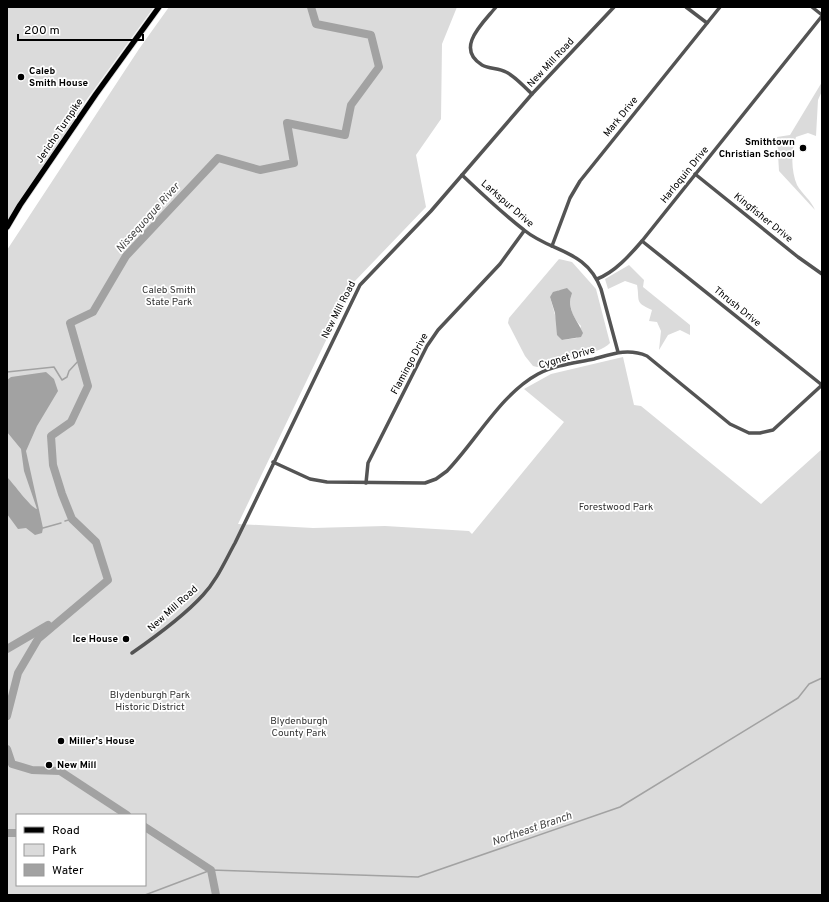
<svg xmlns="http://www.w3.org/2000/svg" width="829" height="902" font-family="Overpass,sans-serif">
<rect width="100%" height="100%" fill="#fff"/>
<g fill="#dbdbdb" fill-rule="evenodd">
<path d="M 7,7 L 154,7 L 85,102 L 63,138 L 7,221 Z"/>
<path d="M 169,7 L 457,7 L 442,44 L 441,119 L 416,155 L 426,207 L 354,282 L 238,524 L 313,528 L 385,526 L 469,531 L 472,534 L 564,422 L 524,389 L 551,374 L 623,357 L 634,405 L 641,406 L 761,504 L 822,449 L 822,895 L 7,895 L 7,250 L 139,49 ZM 17,815 L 145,815 L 145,885 L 17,885 Z"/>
<path d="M 822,82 L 822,91 L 818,100 L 816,136 L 808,133 L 796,137 C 791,151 791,171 797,185 C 802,194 811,200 815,210 L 779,171 L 777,137 L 790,135 Z"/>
<path d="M 559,259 L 572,262 L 596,289 L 610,343 C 601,354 552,363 537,367 L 533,366 L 525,356 L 508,323 L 509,318 ZM 559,290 L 563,290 L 571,297 C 569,308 573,318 581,326 L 577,338 L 562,340 L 550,297 Z"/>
<path d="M 629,265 L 644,280 L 643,287 L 690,325 L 690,335 L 680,330 L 668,335 L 659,350 L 661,331 L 657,322 L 649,321 L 652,310 C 634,302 640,301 637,285 L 625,281 L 608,289 L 605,279 Z"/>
</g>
<g fill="#a2a2a2">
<path d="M 567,288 L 572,293 C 566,310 577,319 583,333 L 581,337 L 562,340 L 557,335 L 555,313 L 550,297 L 553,292 Z"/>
<path d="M 46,372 L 54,379 L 58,391 L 37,426 L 26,451 L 43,528 L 42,533 L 35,535 L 26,528 L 18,529 L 7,514 L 7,477 C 14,484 30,507 37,509 L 24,471 L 21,449 L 7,432 L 7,380 L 11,377 Z"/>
</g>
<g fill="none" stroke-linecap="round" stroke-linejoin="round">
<g stroke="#a2a2a2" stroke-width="1.5">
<path d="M 7,372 L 54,367 L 62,380 L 67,377 L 69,371 L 80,359"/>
<path d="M 65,521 L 72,519"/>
<path d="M 43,528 L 61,523"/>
<path d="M 145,895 L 211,870 L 418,877 L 620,807 L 798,698 L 809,684 L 822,678"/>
</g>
<g stroke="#a2a2a2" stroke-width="8">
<path d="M 7,649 L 48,625"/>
<path d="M 7,716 L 18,673 L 38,639 L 108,580 L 96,542 L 72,519 L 62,494 L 53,465 L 51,436 L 71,422 L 88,386 L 70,323 L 93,312 L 126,256 L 218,158 L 260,170 L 294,163 L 287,123 L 345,135 L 351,105 L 379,67 L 371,35 L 316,24 L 311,7"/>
<path d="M 7,749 L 12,764 L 32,770 L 60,771 L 127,815"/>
<path d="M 145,827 L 211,870 L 216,895"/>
<path d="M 7,833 L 17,833"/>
</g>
<g stroke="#dbdbdb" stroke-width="7">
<path id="primary" d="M 7,227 L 20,205 L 96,94 L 159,7"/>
</g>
<g stroke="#545454" stroke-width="3.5">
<path d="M 496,7 C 484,22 454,48 482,65 C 489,69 499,68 506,72 C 516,77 524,87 532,94"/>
<path d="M 686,7 L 707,23"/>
<path d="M 812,7 L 822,15"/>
<path d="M 695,174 L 798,257 L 822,274"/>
<path d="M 462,175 C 482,194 502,213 524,230 C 552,253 586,249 601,289 L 618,352"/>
<path d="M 642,241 L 822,385"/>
<path d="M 552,246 L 570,198 L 580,181 L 720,7"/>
<path d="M 597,279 C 615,272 630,255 642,241 L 822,16"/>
<path d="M 273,462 L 310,479 L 327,482 L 425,483 L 436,479 L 447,471 C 476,441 501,394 538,374 C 555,365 575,363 594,359 C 612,354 628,348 647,356 L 730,424 L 749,433 L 760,433 L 773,430 L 822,385"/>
<path d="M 366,483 L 368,463 L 427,346 L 438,330 L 500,264 L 524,231"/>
<path d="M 132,653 C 155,637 184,616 203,595 C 217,580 225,561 235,543 L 360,285 L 431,211 L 532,94 L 614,7"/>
</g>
<use href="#primary" stroke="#000" stroke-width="5.5"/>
</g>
<g fill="#000" stroke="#fff" stroke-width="1.5">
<circle cx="21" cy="77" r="4"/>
<circle cx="803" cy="148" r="4"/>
<circle cx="126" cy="639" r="4"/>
<circle cx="61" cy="741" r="4"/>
<circle cx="49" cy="765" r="4"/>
</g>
<g text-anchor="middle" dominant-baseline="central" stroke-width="3.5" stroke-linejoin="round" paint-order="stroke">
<g font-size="10" fill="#000" stroke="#fff">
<text transform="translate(551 63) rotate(-47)">New Mill Road</text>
<text transform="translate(621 117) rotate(-51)">Mark Drive</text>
<text transform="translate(60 131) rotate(-56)">Jericho Turnpike</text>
<text transform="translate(685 175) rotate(-51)">Harloquin Drive</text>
<text transform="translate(507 204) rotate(41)">Larkspur Drive</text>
<text transform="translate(763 218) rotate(39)">Kingfisher Drive</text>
<text transform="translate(737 307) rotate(39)">Thrush Drive</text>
<text transform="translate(339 310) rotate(-63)">New Mill Road</text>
<text transform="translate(567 358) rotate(-16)">Cygnet Drive</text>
<text transform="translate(410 364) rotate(-62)">Flamingo Drive</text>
<text transform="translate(173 609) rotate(-42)">New Mill Road</text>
</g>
<g font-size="10" font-weight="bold" fill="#000" stroke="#fff" text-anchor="start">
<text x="29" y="71">Caleb<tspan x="29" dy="12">Smith House</tspan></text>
<text x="795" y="142" text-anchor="end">Smithtown<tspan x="795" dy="12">Christian School</tspan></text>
<text x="118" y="639" text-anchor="end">Ice House</text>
<text x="69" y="741">Miller's House</text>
<text x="57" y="765">New Mill</text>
</g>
<g font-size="10" fill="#323232" stroke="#fff">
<text x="169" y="290">Caleb Smith<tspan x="169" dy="12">State Park</tspan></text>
<text x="616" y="507">Forestwood Park</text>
<text x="150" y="695">Blydenburgh Park<tspan x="150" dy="12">Historic District</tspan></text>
<text x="299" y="721">Blydenburgh<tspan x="299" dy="12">County Park</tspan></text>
</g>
<g font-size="11" font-style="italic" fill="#434343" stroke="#fff">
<text transform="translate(148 218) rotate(-48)">Nissequogue River</text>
<text transform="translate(532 829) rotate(-19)">Northeast Branch</text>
</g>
</g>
<rect width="829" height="902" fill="none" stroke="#000000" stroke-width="16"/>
<rect x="16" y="814" width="130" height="72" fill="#ffffff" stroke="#999999"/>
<rect x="24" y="827" width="20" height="6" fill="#000000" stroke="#999999"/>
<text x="52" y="834" font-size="12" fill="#000000">Road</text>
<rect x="24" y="844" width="20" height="12" fill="#dbdbdb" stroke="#999999"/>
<text x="52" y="854" font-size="12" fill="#000000">Park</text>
<rect x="24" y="864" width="20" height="12" fill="#a2a2a2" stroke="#999999"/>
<text x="52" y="874" font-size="12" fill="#000000">Water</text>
<path d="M18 34v6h125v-6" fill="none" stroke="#000000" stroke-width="2"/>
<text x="24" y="34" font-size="12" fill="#000000" stroke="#ffffff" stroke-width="3" paint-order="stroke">200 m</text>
</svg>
